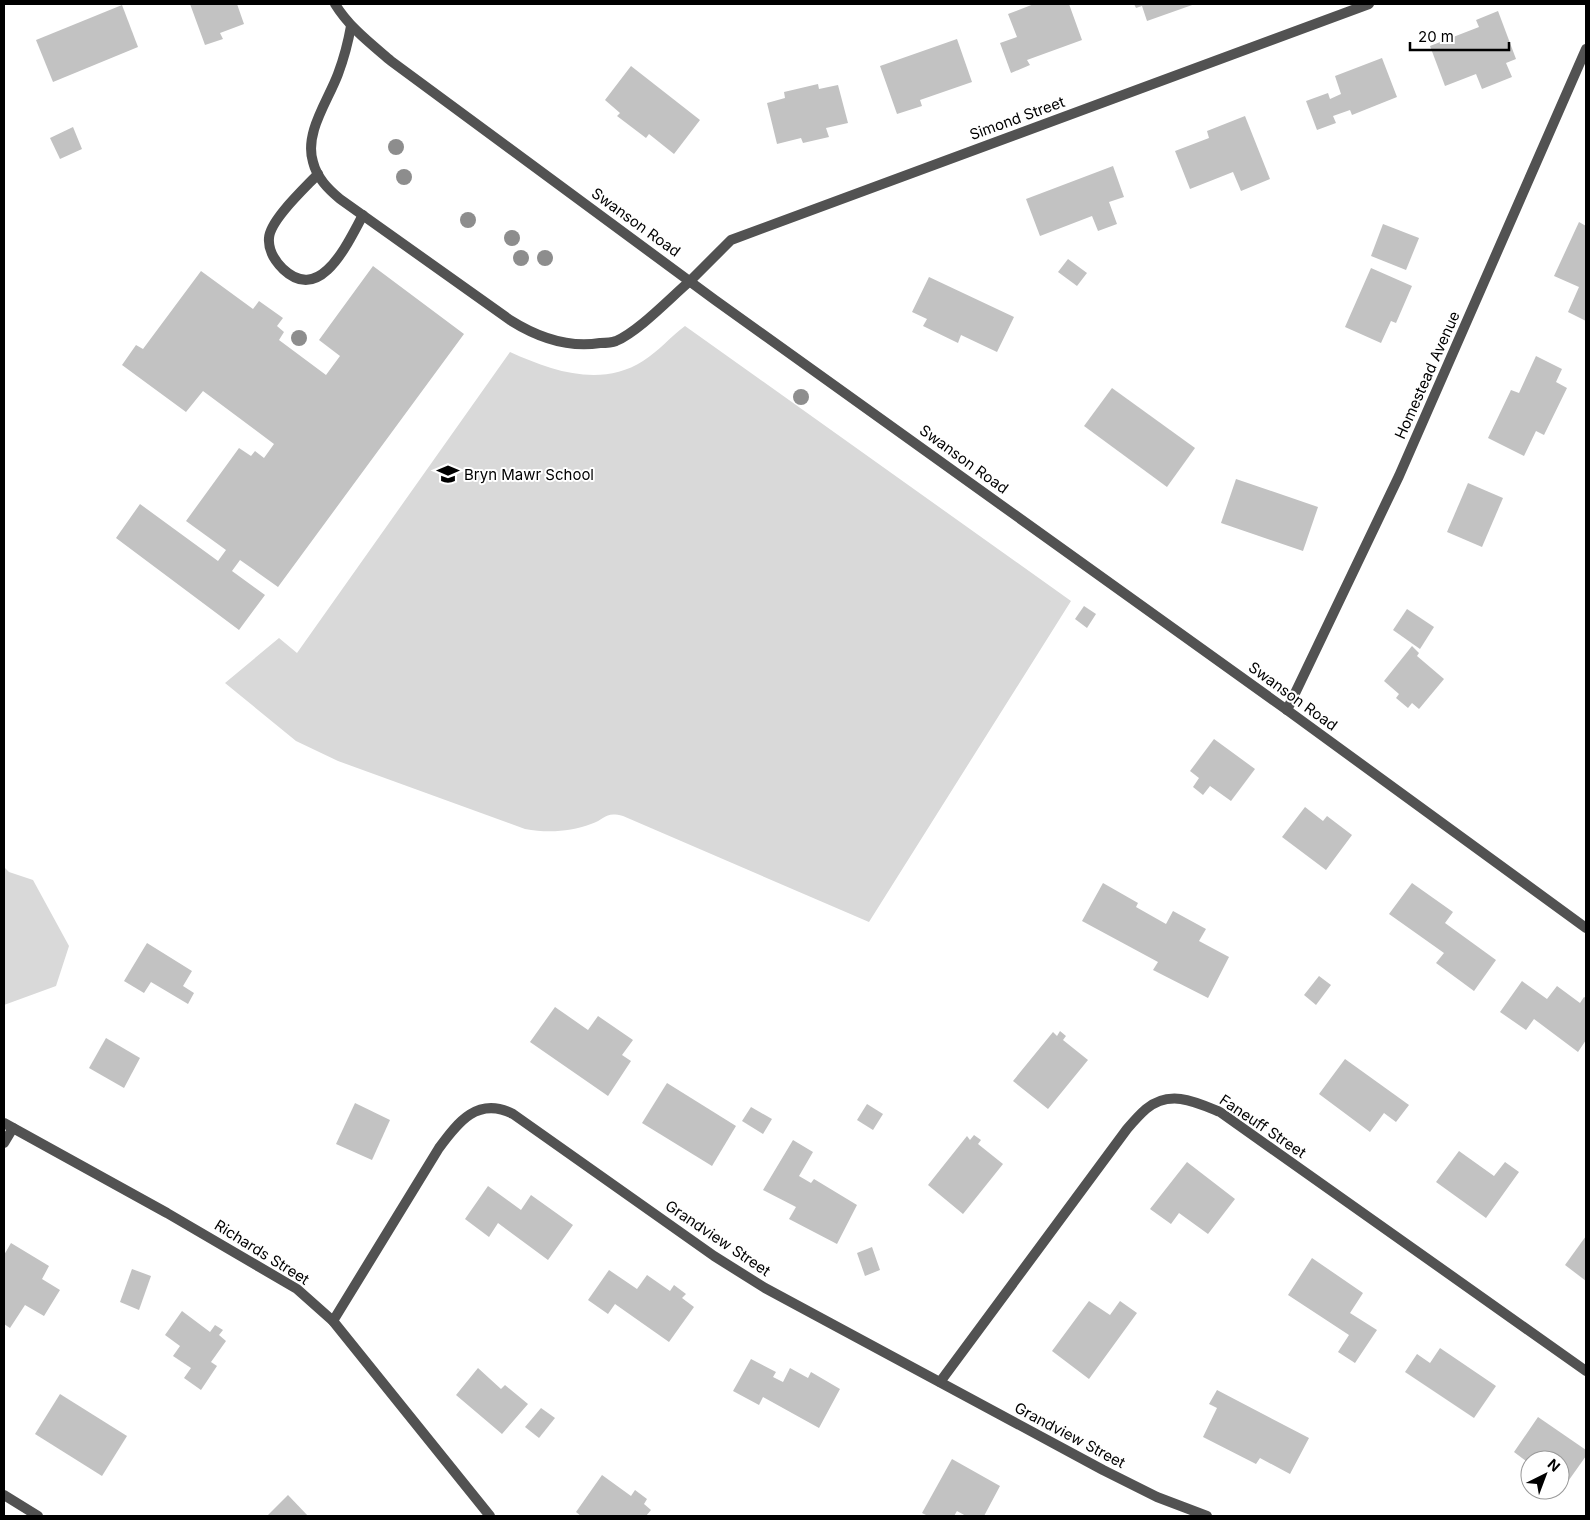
<svg xmlns="http://www.w3.org/2000/svg" width="1590" height="1520" font-family="Inter,sans-serif">
<rect width="100%" height="100%" fill="#fff"/>
<g fill="#d9d9d9">
<path d="M 685,326 L 1071,601 L 869,922 L 623,816 C 605,811 606,819 591,824 C 570,832 547,833 525,829 L 338,761 L 296,741 L 225,683 L 279,638 L 297,653 L 510,352 C 552,371 601,388 643,361 C 659,351 670,337 685,326 Z"/>
<path d="M 4,867 L 9,872 L 33,880 L 69,946 L 56,986 L 4,1005 Z"/>
</g>
<g fill="#c2c2c2">
<path d="M 190,4 L 237,4 L 244,24 L 220,33 L 223,39 L 205,45 Z"/>
<path d="M 1034,4 L 1069,4 L 1082,40 L 1027,60 L 1030,65 L 1011,73 L 1000,43 L 1017,37 L 1008,14 Z"/>
<path d="M 1134,4 L 1195,4 L 1147,21 L 1142,6 L 1136,8 Z"/>
<path d="M 122,5 L 138,47 L 53,82 L 36,40 Z"/>
<path d="M 1498,11 L 1516,59 L 1506,63 L 1512,77 L 1482,89 L 1476,74 L 1445,86 L 1430,46 L 1479,27 L 1476,20 Z"/>
<path d="M 957,39 L 972,82 L 920,100 L 922,106 L 897,114 L 880,66 Z"/>
<path d="M 1382,58 L 1397,97 L 1352,115 L 1350,110 L 1333,116 L 1336,123 L 1317,130 L 1306,101 L 1328,93 L 1330,99 L 1341,94 L 1335,76 Z"/>
<path d="M 631,66 L 700,120 L 674,154 L 649,134 L 646,138 L 617,116 L 620,113 L 605,100 Z"/>
<path d="M 818,84 L 819,89 L 838,85 L 848,123 L 826,128 L 829,137 L 803,143 L 801,138 L 777,144 L 767,103 L 785,98 L 784,92 Z"/>
<path d="M 1245,116 L 1270,179 L 1241,191 L 1233,172 L 1190,189 L 1175,151 L 1209,138 L 1207,131 Z"/>
<path d="M 73,127 L 82,149 L 60,159 L 50,138 Z"/>
<path d="M 1113,166 L 1124,197 L 1109,202 L 1117,224 L 1098,231 L 1092,216 L 1040,236 L 1026,199 Z"/>
<path d="M 1579,222 L 1586,226 L 1586,321 L 1568,312 L 1579,287 L 1554,276 Z"/>
<path d="M 1383,224 L 1419,238 L 1406,270 L 1371,256 Z"/>
<path d="M 1068,259 L 1087,273 L 1077,286 L 1058,272 Z"/>
<path d="M 373,266 L 464,334 L 278,587 L 240,560 L 232,571 L 265,595 L 239,630 L 116,538 L 140,504 L 218,561 L 226,550 L 186,521 L 239,448 L 251,456 L 255,451 L 264,458 L 274,444 L 203,391 L 186,412 L 122,365 L 136,345 L 143,349 L 201,271 L 253,309 L 259,301 L 283,318 L 277,326 L 284,332 L 279,340 L 326,375 L 340,356 L 319,340 Z"/>
<path d="M 1371,268 L 1412,286 L 1396,323 L 1391,321 L 1381,343 L 1345,327 Z"/>
<path d="M 929,277 L 1014,317 L 997,352 L 961,335 L 958,343 L 923,326 L 927,319 L 912,312 Z"/>
<path d="M 1536,356 L 1562,369 L 1556,382 L 1567,388 L 1544,435 L 1536,431 L 1524,456 L 1488,438 L 1511,390 L 1519,393 Z"/>
<path d="M 1112,388 L 1195,448 L 1167,487 L 1084,426 Z"/>
<path d="M 1236,479 L 1318,507 L 1303,551 L 1221,523 Z"/>
<path d="M 1468,483 L 1503,498 L 1482,547 L 1447,532 Z"/>
<path d="M 1084,606 L 1096,614 L 1087,628 L 1075,619 Z"/>
<path d="M 1407,609 L 1434,627 L 1420,649 L 1393,630 Z"/>
<path d="M 1412,646 L 1419,653 L 1417,656 L 1444,679 L 1419,709 L 1412,703 L 1408,708 L 1396,698 L 1399,694 L 1384,681 Z"/>
<path d="M 1214,739 L 1255,769 L 1231,801 L 1210,786 L 1203,795 L 1193,787 L 1199,778 L 1190,771 Z"/>
<path d="M 1305,807 L 1323,821 L 1327,816 L 1352,835 L 1326,870 L 1282,837 Z"/>
<path d="M 1103,883 L 1138,903 L 1136,907 L 1166,924 L 1173,911 L 1206,929 L 1199,941 L 1229,957 L 1208,998 L 1153,970 L 1158,962 L 1082,921 Z"/>
<path d="M 1412,883 L 1453,912 L 1445,923 L 1496,960 L 1474,991 L 1436,963 L 1444,953 L 1389,914 Z"/>
<path d="M 147,943 L 192,971 L 183,986 L 194,993 L 188,1004 L 151,982 L 144,993 L 124,981 Z"/>
<path d="M 1319,976 L 1331,985 L 1316,1005 L 1304,995 Z"/>
<path d="M 1522,981 L 1547,999 L 1557,986 L 1580,1003 L 1584,997 L 1586,998 L 1586,1040 L 1578,1052 L 1534,1019 L 1526,1030 L 1500,1012 Z"/>
<path d="M 555,1007 L 588,1030 L 598,1016 L 633,1040 L 622,1055 L 631,1061 L 608,1096 L 530,1042 Z"/>
<path d="M 1060,1031 L 1066,1036 L 1063,1040 L 1088,1060 L 1048,1109 L 1013,1081 L 1053,1032 L 1057,1036 Z"/>
<path d="M 106,1038 L 140,1058 L 124,1088 L 89,1068 Z"/>
<path d="M 1345,1059 L 1409,1105 L 1396,1122 L 1384,1113 L 1370,1132 L 1319,1094 Z"/>
<path d="M 667,1083 L 736,1126 L 712,1166 L 642,1123 Z"/>
<path d="M 355,1103 L 390,1120 L 372,1160 L 336,1144 Z"/>
<path d="M 867,1104 L 883,1114 L 873,1130 L 857,1120 Z"/>
<path d="M 751,1107 L 772,1119 L 763,1134 L 742,1121 Z"/>
<path d="M 974,1135 L 981,1140 L 978,1144 L 1003,1164 L 963,1214 L 928,1185 L 967,1136 L 970,1140 Z"/>
<path d="M 793,1140 L 813,1152 L 799,1176 L 811,1183 L 814,1179 L 857,1205 L 837,1244 L 789,1219 L 796,1207 L 763,1190 Z"/>
<path d="M 1459,1151 L 1494,1176 L 1505,1162 L 1519,1172 L 1486,1218 L 1436,1182 Z"/>
<path d="M 1187,1162 L 1235,1199 L 1208,1234 L 1179,1213 L 1171,1224 L 1150,1209 Z"/>
<path d="M 488,1186 L 521,1210 L 531,1195 L 573,1225 L 548,1260 L 498,1223 L 489,1237 L 465,1219 Z"/>
<path d="M 1586,1236 L 1586,1281 L 1565,1265 Z"/>
<path d="M 11,1243 L 49,1266 L 42,1279 L 60,1290 L 44,1316 L 25,1305 L 10,1328 L 4,1324 L 4,1255 Z"/>
<path d="M 872,1247 L 880,1270 L 865,1276 L 857,1253 Z"/>
<path d="M 1312,1258 L 1363,1293 L 1350,1313 L 1377,1330 L 1355,1363 L 1338,1352 L 1349,1335 L 1288,1295 Z"/>
<path d="M 132,1269 L 151,1276 L 139,1310 L 120,1302 Z"/>
<path d="M 609,1270 L 637,1289 L 647,1275 L 670,1291 L 674,1285 L 686,1294 L 682,1298 L 694,1307 L 669,1342 L 615,1304 L 608,1314 L 588,1300 Z"/>
<path d="M 1089,1301 L 1110,1315 L 1120,1301 L 1137,1313 L 1089,1379 L 1052,1351 Z"/>
<path d="M 182,1311 L 210,1332 L 215,1325 L 223,1330 L 219,1335 L 226,1341 L 211,1362 L 217,1366 L 201,1390 L 184,1378 L 191,1368 L 173,1356 L 180,1346 L 165,1335 Z"/>
<path d="M 1440,1348 L 1496,1386 L 1474,1418 L 1405,1372 L 1417,1354 L 1430,1363 Z"/>
<path d="M 751,1359 L 776,1372 L 773,1377 L 783,1382 L 790,1368 L 808,1378 L 811,1372 L 840,1389 L 819,1428 L 763,1397 L 759,1405 L 733,1391 Z"/>
<path d="M 478,1368 L 501,1389 L 505,1385 L 528,1404 L 502,1434 L 456,1395 Z"/>
<path d="M 1217,1390 L 1309,1438 L 1290,1474 L 1260,1458 L 1256,1464 L 1203,1437 L 1217,1408 L 1209,1404 Z"/>
<path d="M 60,1394 L 127,1436 L 102,1476 L 35,1434 Z"/>
<path d="M 541,1408 L 555,1418 L 539,1438 L 525,1427 Z"/>
<path d="M 1538,1417 L 1586,1450 L 1586,1456 L 1564,1487 L 1560,1485 L 1560,1460 L 1530,1460 L 1530,1464 L 1514,1452 Z"/>
<path d="M 952,1459 L 1000,1486 L 984,1516 L 966,1516 L 957,1511 L 954,1516 L 928,1516 L 922,1513 Z"/>
<path d="M 602,1475 L 631,1496 L 635,1490 L 647,1499 L 644,1504 L 651,1510 L 646,1516 L 581,1516 L 576,1512 Z"/>
<path d="M 288,1495 L 308,1516 L 267,1516 Z"/>
</g>
<g fill="none" stroke-linecap="round" stroke-linejoin="round">
<g stroke="#525252" stroke-width="10">
<path d="M 351,26 C 348,43 344,58 338,74 C 328,101 304,133 313,162 C 317,178 328,189 340,199 L 510,320 C 537,337 569,348 600,343 C 605,343 611,343 616,341 C 639,331 670,298 690,281"/>
<path d="M 318,174 C 305,188 270,220 269,238 C 268,250 275,261 283,269 C 321,305 348,242 363,215"/>
</g>
<g stroke="#525252" stroke-width="10">
<path d="M 690,281 L 731,240 L 1369,4"/>
<path d="M 1287,710 L 1399,476 L 1586,49"/>
<path d="M 4,1123 L 167,1213 L 297,1289 L 333,1321 L 490,1516"/>
<path d="M 4,1143 L 13,1128"/>
<path d="M 333,1321 L 439,1148 C 458,1122 478,1096 513,1114 L 714,1256 L 765,1288 L 1103,1470 L 1157,1497 L 1207,1516"/>
<path d="M 940,1382 L 1127,1129 C 1133,1122 1139,1115 1146,1109 C 1170,1089 1196,1102 1220,1112 L 1586,1371"/>
<path d="M 4,1495 L 38,1516"/>
</g>
<path stroke="#525252" stroke-width="10" d="M 335,4 C 349,27 370,43 391,61 L 715,300 L 1287,710 L 1586,928"/>
</g>
<g fill="#8d8d8d">
<circle cx="396" cy="147" r="8"/>
<circle cx="404" cy="177" r="8"/>
<circle cx="468" cy="220" r="8"/>
<circle cx="512" cy="238" r="8"/>
<circle cx="521" cy="258" r="8"/>
<circle cx="545" cy="258" r="8"/>
<circle cx="299" cy="338" r="8"/>
<circle cx="801" cy="397" r="8"/>
</g>
<defs>
<g id="school-bare" transform="scale(1.725)"><path d="M0-5L7-2L0 1L-7-2ZM-4 1L0 2.5L4 1V4Q0 6-4 4Z" fill="#000" stroke="#fff" stroke-width="2.5" paint-order="stroke"/></g>
</defs>
<g fill-rule="evenodd">
<use href="#school-bare" x="448" y="474"/>
</g>
<g text-anchor="middle" dominant-baseline="central" stroke-width="4" stroke-linejoin="round" paint-order="stroke">
<g font-size="15" fill="#000" stroke="#fff">
<text transform="translate(1017 118) rotate(-20)">Simond Street</text>
<text transform="translate(636 222) rotate(36)">Swanson Road</text>
<text transform="translate(1427 375) rotate(-66)">Homestead Avenue</text>
<text transform="translate(964 459) rotate(36)">Swanson Road</text>
<text transform="translate(1293 696) rotate(36)">Swanson Road</text>
<text transform="translate(1263 1126) rotate(34)">Faneuff Street</text>
<text transform="translate(718 1238) rotate(34)">Grandview Street</text>
<text transform="translate(262 1252) rotate(32)">Richards Street</text>
<text transform="translate(1070 1435) rotate(28)">Grandview Street</text>
</g>
<g font-size="15" fill="#000" stroke="#fff" text-anchor="start">
<text x="464" y="474">Bryn Mawr School</text>
</g>
</g>
<rect width="1590" height="1520" fill="none" stroke="#000000" stroke-width="10"/>
<g transform="translate(1545 1475) rotate(42)"><circle r="24" fill="#ffffff" stroke="#999999"/>
<path d="M0-4L9 19L0 12L-9 19Z" fill="#000000"/>
<text y="-8" font-size="14" font-weight="bold" text-anchor="middle" fill="#000000">N</text>
</g>
<path d="M1410 42v8h99v-8" fill="none" stroke="#000000" stroke-width="2.5"/>
<text x="1418" y="42" font-size="15" fill="#000000" stroke="#ffffff" stroke-width="4" paint-order="stroke">20 m</text>
</svg>
